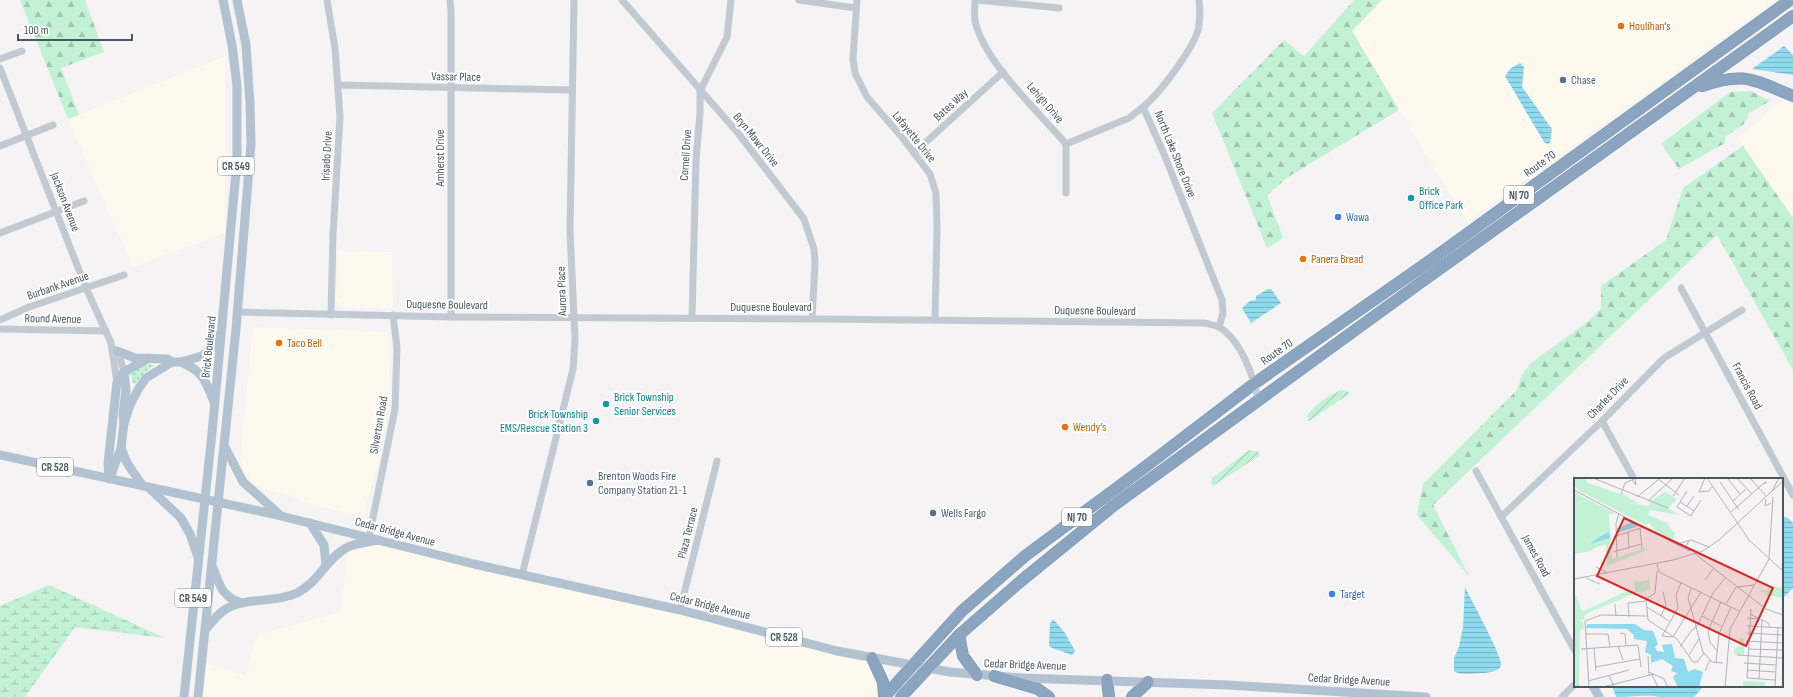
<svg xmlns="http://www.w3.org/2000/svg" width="1793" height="697" font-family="'Sofia Sans Condensed',sans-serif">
<defs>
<pattern id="grass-dots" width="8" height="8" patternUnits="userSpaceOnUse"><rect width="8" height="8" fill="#c3f1d5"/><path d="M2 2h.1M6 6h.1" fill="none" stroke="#a0c6b0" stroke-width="1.8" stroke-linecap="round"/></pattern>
<pattern id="forest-firs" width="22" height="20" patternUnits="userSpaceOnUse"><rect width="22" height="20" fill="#c3f1d5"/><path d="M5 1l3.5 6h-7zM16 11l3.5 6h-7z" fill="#a0c6b0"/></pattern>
<pattern id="wetland-marsh" width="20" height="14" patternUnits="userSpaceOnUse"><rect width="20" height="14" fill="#c3f1d5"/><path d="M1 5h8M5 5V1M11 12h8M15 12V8" fill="none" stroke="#a0c6b0"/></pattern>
<pattern id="garden-furrows" width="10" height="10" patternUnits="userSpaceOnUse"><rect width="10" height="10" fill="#c3f1d5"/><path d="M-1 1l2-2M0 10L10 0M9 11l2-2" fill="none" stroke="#a0c6b0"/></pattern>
<pattern id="water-rules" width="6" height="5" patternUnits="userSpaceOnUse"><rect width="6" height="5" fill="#90daee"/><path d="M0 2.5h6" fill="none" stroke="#78b4c4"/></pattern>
</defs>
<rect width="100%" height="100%" fill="#f5f3f3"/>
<g fill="#fdf9ef">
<path d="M 1382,0 L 1776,0 L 1467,222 L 1352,31 Z"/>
<path d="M 225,56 L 225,233 L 133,267 L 68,119 Z"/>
<path d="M 1782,100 L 1793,104 L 1793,218 L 1743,146 L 1739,137 Z"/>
<path d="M 337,251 L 392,252 L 393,308 L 342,308 L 336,301 Z"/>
<path d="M 253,327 L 388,332 L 390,401 L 377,465 L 363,517 L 303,502 L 292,496 L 262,489 L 253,483 L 246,473 L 240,458 Z"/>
<path d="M 386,541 L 872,658 L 884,697 L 198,697 L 201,661 L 246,676 L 257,635 L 340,612 L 349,550 Z"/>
</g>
<path fill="url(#grass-dots)" d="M 153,364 L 154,366 L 145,372 L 135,384 L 133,383 L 130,374 L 145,365 Z"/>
<g fill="url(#forest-firs)">
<path d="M 20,0 L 85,0 L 104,52 L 61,68 L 79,115 L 68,119 Z"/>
<path d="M 1354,0 L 1382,0 L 1352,31 L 1399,110 L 1288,177 L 1267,195 L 1283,238 L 1267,248 L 1212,113 L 1284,40 L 1304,56 Z"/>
<path d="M 1751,91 L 1770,101 L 1749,113 L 1745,123 L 1725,137 L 1725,143 L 1679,169 L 1661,144 L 1730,92 Z"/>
<path d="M 1743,146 L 1793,218 L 1793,370 L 1717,235 L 1433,505 L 1469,576 L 1417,515 L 1423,484 L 1517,390 L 1522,375 L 1531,363 L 1590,320 L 1601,308 L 1601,286 L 1666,240 L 1683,188 Z"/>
</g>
<path fill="url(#wetland-marsh)" d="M 49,585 L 165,638 L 75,627 L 25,697 L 0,697 L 0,606 Z"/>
<g fill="url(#garden-furrows)">
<path d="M 1343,390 L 1349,392 L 1349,394 L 1309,421 L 1307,416 C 1314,405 1330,393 1343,390 Z"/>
<path d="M 1249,450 L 1259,452 L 1260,455 L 1213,486 L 1211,484 L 1212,478 Z"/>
</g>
<g fill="url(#water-rules)">
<path d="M 1784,46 L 1793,55 L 1793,75 L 1752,69 Z"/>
<path d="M 1520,63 L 1524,67 L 1522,87 L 1552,129 L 1550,143 L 1547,144 L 1544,142 L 1505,76 L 1511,68 Z"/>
<path d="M 1268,289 L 1271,289 L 1281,303 L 1251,323 L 1242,308 L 1250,301 L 1256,300 L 1256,296 Z"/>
<path d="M 1782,517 L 1788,518 L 1793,523 L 1793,588 L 1782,599 Z"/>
<path d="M 1465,587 C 1470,598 1504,659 1501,666 C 1498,672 1487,673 1481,673 C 1473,673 1461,676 1454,671 L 1454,658 L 1459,647 L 1463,627 Z"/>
<path d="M 1053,619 L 1065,633 L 1075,651 L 1072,655 L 1052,648 L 1049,646 L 1050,624 Z"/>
<path d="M 1612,686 L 1704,686 L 1694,697 L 1659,697 C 1652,694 1626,697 1616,697 Z"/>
</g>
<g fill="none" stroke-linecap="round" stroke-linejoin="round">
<g stroke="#7690ad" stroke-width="12">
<g id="highway">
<path d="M 1702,86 C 1745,71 1753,80 1793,96"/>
<path d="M 959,635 L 963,656 L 977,675"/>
<path d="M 872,658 L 883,682 L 884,696"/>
<path d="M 994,676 L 1038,689 L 1049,697"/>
<path d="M 1107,680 L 1109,697"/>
<path d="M 884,697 L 962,611 L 1025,556 L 1145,467 L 1255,383 L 1431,260 L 1790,0"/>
<path d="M 901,697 L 959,635 L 1021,581 L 1113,506 L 1420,283 L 1793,16"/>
<path d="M 1132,697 L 1148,682"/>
</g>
</g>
<g stroke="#c1cad2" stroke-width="7">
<path d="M 327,0 L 335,48 L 340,117 L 333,234 L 331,315"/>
<path d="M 450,0 L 451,12 L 451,317"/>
<path d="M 622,0 L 738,133 L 804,219 L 814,249 L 815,262 L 812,319"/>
<path d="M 799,0 L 856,8"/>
<path d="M 857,0 L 853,59 L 855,73 L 867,97 L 901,136 L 930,174 L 936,193 L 937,228 L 935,320"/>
<path d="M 975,0 C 975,7 974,15 975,21 C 984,62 1038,111 1066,144"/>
<path d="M 977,0 L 1059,8"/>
<path d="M 1199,0 C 1200,8 1200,17 1199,25 C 1197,45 1159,94 1143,107 L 1164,154 L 1222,300 L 1223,313 L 1219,327"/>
<path d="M 0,59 L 22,51"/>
<path d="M 0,68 L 86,288 L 111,343 L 117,382"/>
<path d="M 338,85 L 572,90"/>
<path d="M 1066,144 L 1129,118 L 1143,107"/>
<path d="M 1066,144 L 1066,193"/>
<path d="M 0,146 L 53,125"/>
<path d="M 914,153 L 1003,72"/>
<path d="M 0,233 L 84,201"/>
<path d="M 1681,288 L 1793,495"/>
<path d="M 237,312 L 451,317 L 812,319 L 1204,323 C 1208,324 1215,325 1219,327 C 1241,340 1254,377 1258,400"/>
<path d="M 692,318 L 696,159 L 700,113 L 700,91 L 727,37 L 731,0"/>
<path d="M 0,320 L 29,307 L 124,275"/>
<path d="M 0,329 L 106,331"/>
<path d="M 116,350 L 120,358 L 124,372"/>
<path d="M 1602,421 L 1634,479"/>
<path d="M 1476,471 L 1575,651"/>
<path d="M 1501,517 L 1602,421 L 1664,358 L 1742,310"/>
<path d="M 369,537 L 395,409 L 397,348 L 393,315"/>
<path d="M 522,575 L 573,369 L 575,339 L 570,231 L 574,0"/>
<path d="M 680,610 L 717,461"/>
<path d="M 1562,697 L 1575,684"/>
</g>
<g stroke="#b3c2d1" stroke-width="9">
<path d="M 117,351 L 135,358 L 168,359 L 172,362"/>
<path d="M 181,362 C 204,372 205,380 214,402"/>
<path d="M 124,423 L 130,405 L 139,388 L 146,378 L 172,362 L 181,362 L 202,356 L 211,348 L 220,334"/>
<path d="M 225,447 L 243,482 L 280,515"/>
<path d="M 121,448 L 127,463 L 142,485"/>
<path d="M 0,455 L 273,514 L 474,564 L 680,610 L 837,651 L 950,672 L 1022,678 L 1228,685 L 1426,697"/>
<path d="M 110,478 L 121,448 L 124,423 L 123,414 L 126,390 L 124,372"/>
<path d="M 109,479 L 108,463 L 117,382 L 124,372 L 149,358"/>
<path d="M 148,487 L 181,518 L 190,534 L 198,557"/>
<path d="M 310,523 L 324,545 L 326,565"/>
<path d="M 213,568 C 220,586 222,597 242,603"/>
<path d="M 206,629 C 211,623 216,616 223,611 C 244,596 273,604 297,593 C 318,583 326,559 346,548 C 355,543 368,542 379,540"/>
<path d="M 1593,686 L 1599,697"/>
<path d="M 184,697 L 212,433 L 237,161 L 237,86 L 232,45 L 223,0"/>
<path d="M 198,697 L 236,329 L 251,144 L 250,104 L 246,45 L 237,0"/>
</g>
<use href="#highway" stroke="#8ba5c1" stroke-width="11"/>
</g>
<g fill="#e8710a" stroke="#fff" stroke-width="1.5">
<circle cx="1621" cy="26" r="4"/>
<circle cx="1303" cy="259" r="4"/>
<circle cx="279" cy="343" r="4"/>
<circle cx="1065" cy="427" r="4"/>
</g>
<g fill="#5c6f8a" stroke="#fff" stroke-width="1.5">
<circle cx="1563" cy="80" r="4"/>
<circle cx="590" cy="483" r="4"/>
<circle cx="933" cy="513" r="4"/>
</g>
<g fill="#0f9aa8" stroke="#fff" stroke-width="1.5">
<circle cx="1411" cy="198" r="4"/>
<circle cx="606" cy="404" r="4"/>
<circle cx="596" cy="421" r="4"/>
</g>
<g fill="#3f7fe0" stroke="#fff" stroke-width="1.5">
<circle cx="1338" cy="217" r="4"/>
<circle cx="1332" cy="594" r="4"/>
</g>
<g text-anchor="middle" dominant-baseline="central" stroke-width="4" stroke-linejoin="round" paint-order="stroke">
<g fill="#fff" stroke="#808990" stroke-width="1">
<rect x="218" y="157" width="36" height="18" rx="3"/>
<rect x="1504" y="186" width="30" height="18" rx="3"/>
<rect x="37" y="458" width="36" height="18" rx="3"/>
<rect x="1062" y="508" width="30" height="18" rx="3"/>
<rect x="175" y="589" width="36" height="18" rx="3"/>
<rect x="766" y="628" width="36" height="18" rx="3"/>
</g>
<g font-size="11" font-weight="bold" fill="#4a5661">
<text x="236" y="166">CR 549</text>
<text x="1519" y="195">NJ 70</text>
<text x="55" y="467">CR 528</text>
<text x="1077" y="517">NJ 70</text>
<text x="193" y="598">CR 549</text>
<text x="784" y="637">CR 528</text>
</g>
<g font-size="12" fill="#c56008" stroke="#fff" text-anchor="start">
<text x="1629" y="26">Houlihan's</text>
<text x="1311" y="259">Panera Bread</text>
<text x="287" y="343">Taco Bell</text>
<text x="1073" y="427">Wendy's</text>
</g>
<g font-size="12" fill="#4a5661" stroke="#fff">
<text transform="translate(456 77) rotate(1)">Vassar Place</text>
<text transform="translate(1045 103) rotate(49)">Lehigh Drive</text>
<text transform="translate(951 105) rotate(-42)">Bates Way</text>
<text transform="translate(914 137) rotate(51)">Lafayette Drive</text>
<text transform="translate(756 140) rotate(51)">Bryn Mawr Drive</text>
<text transform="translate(1175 154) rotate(68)">North Lake Shore Drive</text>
<text transform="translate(686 155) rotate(-86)">Cornell Drive</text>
<text transform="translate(327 156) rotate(-87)">Irisado Drive</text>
<text transform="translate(440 158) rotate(-90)">Amherst Drive</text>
<text transform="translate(1540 164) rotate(-36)">Route 70</text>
<text transform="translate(65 202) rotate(69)">Jackson Avenue</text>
<text transform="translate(58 286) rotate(-19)">Burbank Avenue</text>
<text transform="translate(562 291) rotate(-92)">Aurora Place</text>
<text transform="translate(447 305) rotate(1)">Duquesne Boulevard</text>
<text x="771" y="307">Duquesne Boulevard</text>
<text transform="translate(1095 311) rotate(1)">Duquesne Boulevard</text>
<text transform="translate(53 319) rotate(1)">Round Avenue</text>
<text transform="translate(209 347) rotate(-84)">Brick Boulevard</text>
<text transform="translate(1277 352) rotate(-35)">Route 70</text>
<text transform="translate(1747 386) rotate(62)">Francis Road</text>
<text transform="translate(1608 398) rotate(-46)">Charles Drive</text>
<text transform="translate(379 425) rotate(-80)">Silverton Road</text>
<text transform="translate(395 532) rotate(15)">Cedar Bridge Avenue</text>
<text transform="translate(688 533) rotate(-76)">Plaza Terrace</text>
<text transform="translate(1536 556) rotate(61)">James Road</text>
<text transform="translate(710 606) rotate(14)">Cedar Bridge Avenue</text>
<text transform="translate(1025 665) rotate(2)">Cedar Bridge Avenue</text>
<text transform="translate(1349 680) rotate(3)">Cedar Bridge Avenue</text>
</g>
<g font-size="12" fill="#4e5e75" stroke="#fff" text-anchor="start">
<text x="1571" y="80">Chase</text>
<text x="598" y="476">Brenton Woods Fire<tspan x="598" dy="14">Company Station 21-1</tspan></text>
<text x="941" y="513">Wells Fargo</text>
</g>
<g font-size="12" fill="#0d838f" stroke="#fff" text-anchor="start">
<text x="1419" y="191">Brick<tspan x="1419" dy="14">Office Park</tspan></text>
<text x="614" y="397">Brick Township<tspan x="614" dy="14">Senior Services</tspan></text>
<text x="588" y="414" text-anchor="end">Brick Township<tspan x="588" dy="14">EMS/Rescue Station 3</tspan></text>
</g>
<g font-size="12" fill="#366cbe" stroke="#fff" text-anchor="start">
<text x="1346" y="217">Wawa</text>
<text x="1340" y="594">Target</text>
</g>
</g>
<g transform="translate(1574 478)">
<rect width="209" height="209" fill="#f5f3f3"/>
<path d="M 0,0 L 10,0 L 14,5 L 43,15 L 48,24 L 75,28 L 77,23 L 91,14 L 103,21 L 94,30 L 105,37 L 76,32 L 74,37 L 93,45 L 101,56 L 99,63 L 81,52 L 75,45 L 71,47 L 4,12 L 0,6 ZM 0,14 L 42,36 L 35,36 L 38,81 L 72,70 L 72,63 L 73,72 L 33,88 L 32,66 L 20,70 L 18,73 L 0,76 ZM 75,98 L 76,111 L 67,115 L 66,113 L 14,135 L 10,138 L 11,142 L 4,141 L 9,144 L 10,151 L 7,151 L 6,155 L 5,209 L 0,209 L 1,119 L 3,118 L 7,132 L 10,133 L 51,114 L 61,113 L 60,104 L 74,102 ZM 170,155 L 170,177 L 161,177 L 160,171 L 165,168 L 166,159 L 170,160 ZM 169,203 L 191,204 L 191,208 L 196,209 L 169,209 Z" fill="#c3f1d5"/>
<path d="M 43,15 L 49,16 L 65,26 L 48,24 L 44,22 ZM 183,108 L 190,113 L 199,108 L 209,111 L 209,120 L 191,117 Z" fill="#c3f1d5"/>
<path d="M 58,44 L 65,48 L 43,55 L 43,50 ZM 35,54 L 36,60 L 16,66 L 25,59 ZM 13,146 L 61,146 L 70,152 L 79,153 L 84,166 L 81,169 L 83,173 L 90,174 L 88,167 L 98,166 L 101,180 L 110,181 L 114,194 L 121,191 L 129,194 L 125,209 L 104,209 L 99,199 L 103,195 L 97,193 L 99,188 L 88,181 L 77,185 L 77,177 L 71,174 L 73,163 L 60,161 L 60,157 L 53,151 L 12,150 Z" fill="#90daee"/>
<path fill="none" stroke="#b1b4b9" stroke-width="1" d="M 19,0 L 94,30M 83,0 L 105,17M 133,0 L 175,62 L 209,93M 163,0 L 178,16M 176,0 L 192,18M 154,1 L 166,16M 58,2 L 62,7 L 61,1M 146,4 L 165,32M 0,12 L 115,73M 113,13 L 103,29 L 117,38 L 120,33M 198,13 L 205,0M 125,14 L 131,0M 125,14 L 135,13 L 138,9M 47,16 L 51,5 L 62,0M 99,18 L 111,0M 63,19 L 84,2M 192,21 L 191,28 L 197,25M 74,23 L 99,0M 159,23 L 172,11M 106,24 L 120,33 L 127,22M 113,28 L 120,18M 157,34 L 190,5 L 192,4 L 192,5 L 190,5M 66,50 L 68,71M 54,54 L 55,71M 42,58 L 70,49M 115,63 L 112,68 L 116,73M 103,66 L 117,62 L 135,69M 39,74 L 67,66M 120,75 L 192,131 L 209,137M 43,79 L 42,45 L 45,35M 83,86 L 85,94 L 165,133M 22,89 L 34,95M 83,93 L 81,115 L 72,121 L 74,142 L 103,161 L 119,184 L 123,184 L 130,175M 12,100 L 26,106M 0,101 L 99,82 L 129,73 L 145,62 L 209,3M 131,102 L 139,91M 107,105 L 102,117 L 104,130 L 88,158 L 99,159 L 127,114M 163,109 L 180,107M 117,110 L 114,120 L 129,174 L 138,184 L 149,185M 41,126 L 42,138M 152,126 L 162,109M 73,129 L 95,143M 176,136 L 194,145 L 196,149M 87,138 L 92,127 L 89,114M 128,138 L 147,148M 55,139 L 54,125 L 72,123M 173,140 L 185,141M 173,148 L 209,150M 46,155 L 51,156 L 52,168M 173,155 L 209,157M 11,156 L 34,156 L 36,169M 172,163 L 209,165M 44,168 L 49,182M 106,169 L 117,153 L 123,148 L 139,115 L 151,100M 20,170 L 22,193M 7,171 L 64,167 L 67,189M 174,171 L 209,172M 143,173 L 136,164 L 134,153 L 147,124M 115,177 L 125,161M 163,177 L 209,180M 74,178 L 75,198M 142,185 L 145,156 L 157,129M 170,185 L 202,187M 21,189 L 66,181M 173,192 L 201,194M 131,193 L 136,182M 75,194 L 90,201 L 94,209M 35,197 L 40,209M 78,197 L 84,209M 173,200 L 177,131M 173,200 L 201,202M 185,201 L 188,142M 14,203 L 55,192M 15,209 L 11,143 L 27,137 L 73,138M 29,209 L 80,196M 151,209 L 156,151 L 195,81 L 199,19M 201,209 L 204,150"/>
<path fill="#d62828" fill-opacity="0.15" stroke="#d62828" stroke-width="2" d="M 50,40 L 199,110 L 172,168 L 23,98 Z"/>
<rect width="209" height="209" fill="none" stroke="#4a5661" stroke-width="2"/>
</g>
<path d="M18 34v6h114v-6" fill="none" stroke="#4a5661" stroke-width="2"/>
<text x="24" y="34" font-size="12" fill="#4a5661" stroke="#ffffff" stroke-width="3" paint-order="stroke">100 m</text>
</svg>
